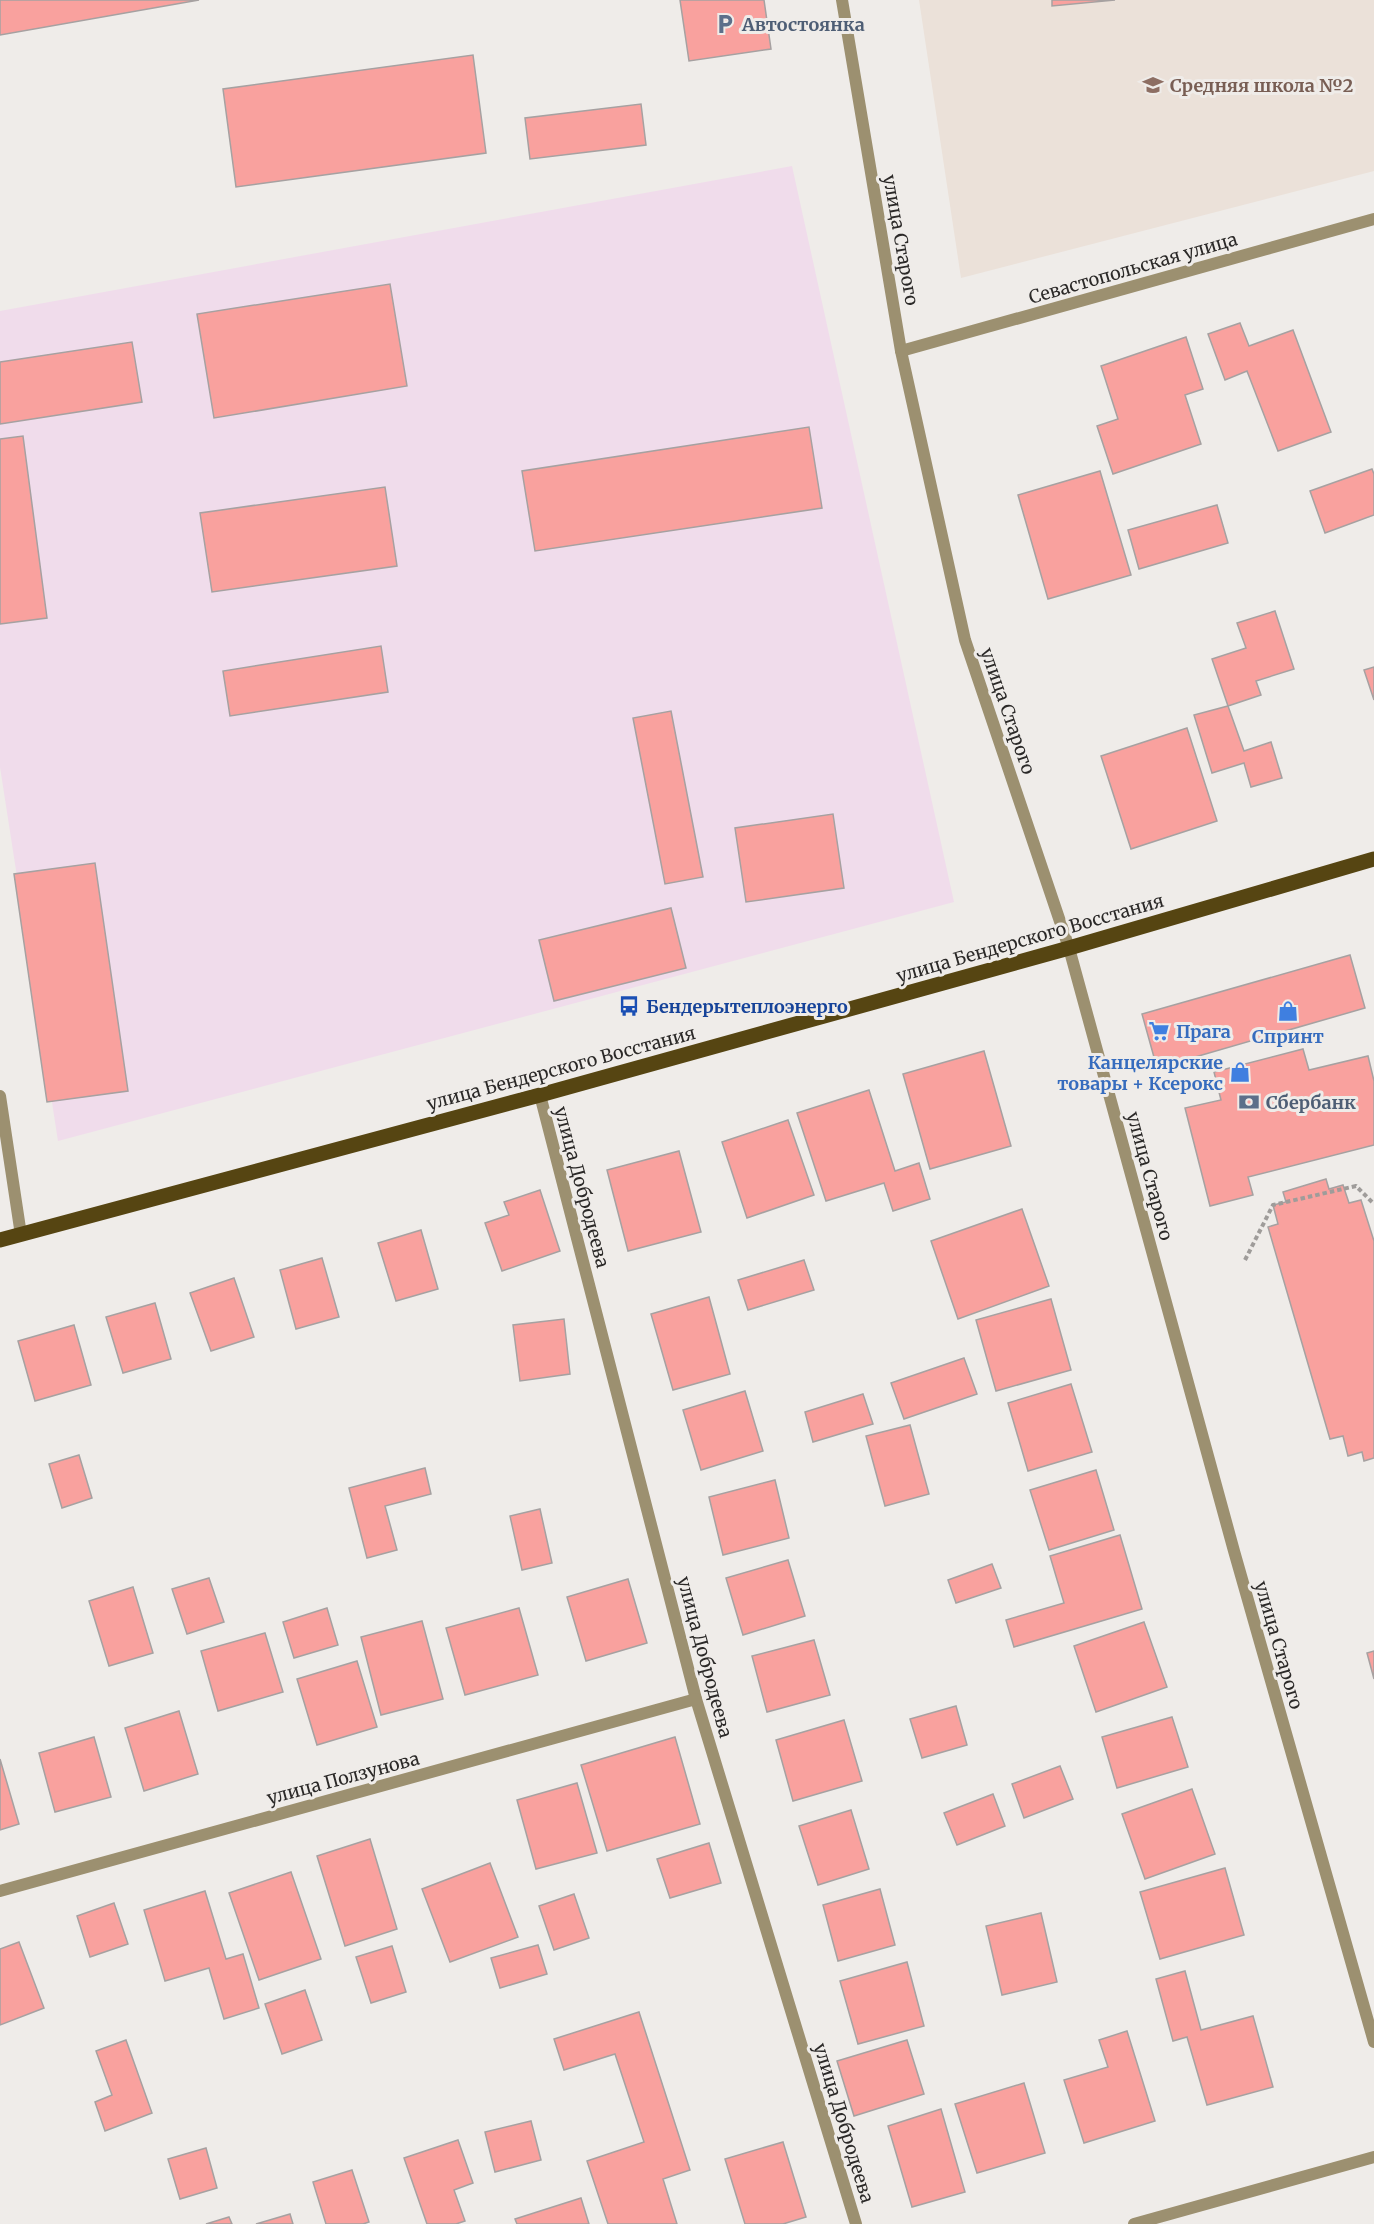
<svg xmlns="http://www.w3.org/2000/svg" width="1374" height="2224" font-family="Merriweather,serif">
<rect width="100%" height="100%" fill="#efece9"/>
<path fill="#f0dceb" d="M 792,166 L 954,902 L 58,1141 L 0,767 L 0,311 Z"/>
<path fill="#ebe1d9" d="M 919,0 L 1374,0 L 1374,171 L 961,278 Z"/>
<g fill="#f9a19e" stroke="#a6a1a1" stroke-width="1.5">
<path d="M 0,0 L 199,0 L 0,35 Z"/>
<path d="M 680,0 L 764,0 L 771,49 L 689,61 Z"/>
<path d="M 1052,0 L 1115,0 L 1052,6 Z"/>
<path d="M 473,55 L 486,153 L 236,187 L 223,89 Z"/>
<path d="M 641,104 L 646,145 L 530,159 L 525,118 Z"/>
<path d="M 390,284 L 407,386 L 214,418 L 197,314 Z"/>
<path d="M 1240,323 L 1249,346 L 1293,330 L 1331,432 L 1278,451 L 1247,371 L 1225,380 L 1208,334 Z"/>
<path d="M 1186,337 L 1203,389 L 1185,395 L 1201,444 L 1113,474 L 1097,426 L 1118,419 L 1101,366 Z"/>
<path d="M 132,342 L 142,402 L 0,424 L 0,362 Z"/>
<path d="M 809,427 L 822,508 L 535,551 L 522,471 Z"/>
<path d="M 23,436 L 47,618 L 0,624 L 0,439 Z"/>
<path d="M 1372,469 L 1374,474 L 1374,515 L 1325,533 L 1310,491 Z"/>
<path d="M 1100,471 L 1131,575 L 1048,599 L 1018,495 Z"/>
<path d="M 385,487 L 397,566 L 212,592 L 200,513 Z"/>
<path d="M 1217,505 L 1228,543 L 1139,569 L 1128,530 Z"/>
<path d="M 1275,611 L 1294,669 L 1256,681 L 1261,695 L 1228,706 L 1212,659 L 1246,648 L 1237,623 Z"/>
<path d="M 381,646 L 388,692 L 230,716 L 223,671 Z"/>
<path d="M 1374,667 L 1374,700 L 1364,670 Z"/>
<path d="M 1228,706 L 1244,751 L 1271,742 L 1282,778 L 1251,787 L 1244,763 L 1212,773 L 1194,715 Z"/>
<path d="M 671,711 L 703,877 L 665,884 L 633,718 Z"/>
<path d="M 1187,728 L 1217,821 L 1131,849 L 1101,756 Z"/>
<path d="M 833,814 L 844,888 L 746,902 L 735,828 Z"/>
<path d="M 95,863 L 128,1091 L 47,1102 L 14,874 Z"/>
<path d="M 671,908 L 686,968 L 554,1001 L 539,940 Z"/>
<path d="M 1350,955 L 1365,1008 L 1157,1068 L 1142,1014 Z"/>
<path d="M 1303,1049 L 1309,1070 L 1368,1056 L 1374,1081 L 1374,1145 L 1248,1177 L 1253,1195 L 1210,1206 L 1185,1108 L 1221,1100 L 1214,1072 Z"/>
<path d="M 984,1051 L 1011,1146 L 930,1169 L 903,1074 Z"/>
<path d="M 869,1090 L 895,1171 L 919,1163 L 930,1199 L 893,1211 L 884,1183 L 826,1201 L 797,1113 Z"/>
<path d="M 788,1120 L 814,1195 L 747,1218 L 722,1142 Z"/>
<path d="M 679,1151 L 701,1232 L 628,1251 L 607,1170 Z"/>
<path d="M 1326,1179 L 1329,1189 L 1343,1185 L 1349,1203 L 1361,1200 L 1374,1241 L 1374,1458 L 1364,1461 L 1362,1452 L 1348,1456 L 1343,1436 L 1330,1439 L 1268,1227 L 1278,1224 L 1273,1205 L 1286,1202 L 1283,1192 Z"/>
<path d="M 540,1190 L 560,1251 L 502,1271 L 485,1223 L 509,1215 L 504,1202 Z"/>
<path d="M 1022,1209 L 1049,1286 L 958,1319 L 931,1241 Z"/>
<path d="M 421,1230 L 438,1289 L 396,1301 L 378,1243 Z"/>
<path d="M 322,1258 L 339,1317 L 296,1329 L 280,1270 Z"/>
<path d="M 804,1260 L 814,1290 L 748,1310 L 738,1280 Z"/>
<path d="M 234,1278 L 254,1337 L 211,1351 L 190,1293 Z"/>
<path d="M 709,1297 L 730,1374 L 673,1390 L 651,1314 Z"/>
<path d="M 1051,1299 L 1071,1370 L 996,1391 L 976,1320 Z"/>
<path d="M 155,1303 L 171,1359 L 123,1373 L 106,1317 Z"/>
<path d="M 564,1319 L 570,1374 L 520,1381 L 513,1325 Z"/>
<path d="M 74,1325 L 91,1385 L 35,1401 L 18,1341 Z"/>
<path d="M 964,1358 L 977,1394 L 904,1419 L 891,1383 Z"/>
<path d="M 1071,1384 L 1092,1452 L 1028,1471 L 1008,1403 Z"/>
<path d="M 745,1391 L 763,1451 L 701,1470 L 683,1410 Z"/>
<path d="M 863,1394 L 873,1424 L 813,1442 L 805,1412 Z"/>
<path d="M 910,1425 L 929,1494 L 885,1506 L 866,1436 Z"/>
<path d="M 79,1455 L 92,1498 L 62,1508 L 49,1464 Z"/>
<path d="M 425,1468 L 431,1494 L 385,1506 L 397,1550 L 367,1558 L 349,1488 Z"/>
<path d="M 1096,1470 L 1114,1530 L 1049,1550 L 1030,1490 Z"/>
<path d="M 775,1480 L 789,1538 L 723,1555 L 709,1497 Z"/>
<path d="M 540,1509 L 552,1563 L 522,1570 L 510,1516 Z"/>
<path d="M 1120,1535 L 1142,1609 L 1014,1647 L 1006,1620 L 1064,1603 L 1050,1556 Z"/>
<path d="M 788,1560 L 805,1616 L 743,1635 L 726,1578 Z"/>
<path d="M 992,1564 L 1001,1588 L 956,1603 L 948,1580 Z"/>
<path d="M 209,1578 L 224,1622 L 187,1634 L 172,1589 Z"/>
<path d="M 628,1579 L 647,1643 L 586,1661 L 567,1597 Z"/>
<path d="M 133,1587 L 153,1653 L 109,1666 L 89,1601 Z"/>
<path d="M 327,1608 L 338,1645 L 294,1658 L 283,1622 Z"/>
<path d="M 519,1608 L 538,1675 L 465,1695 L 446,1628 Z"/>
<path d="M 422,1621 L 443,1699 L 381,1715 L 361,1637 Z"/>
<path d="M 1144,1622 L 1167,1687 L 1096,1712 L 1074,1646 Z"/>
<path d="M 265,1633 L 283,1692 L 218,1711 L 201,1651 Z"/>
<path d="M 814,1640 L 830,1695 L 767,1712 L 752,1656 Z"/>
<path d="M 1374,1651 L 1374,1679 L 1367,1653 Z"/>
<path d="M 357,1661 L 377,1727 L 317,1745 L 297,1679 Z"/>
<path d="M 956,1706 L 967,1745 L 922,1758 L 910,1719 Z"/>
<path d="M 179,1711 L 198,1774 L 144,1791 L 125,1728 Z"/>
<path d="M 1172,1717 L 1188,1767 L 1117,1788 L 1102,1737 Z"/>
<path d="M 844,1720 L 862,1781 L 793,1801 L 776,1740 Z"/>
<path d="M 94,1737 L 111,1797 L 55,1812 L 39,1753 Z"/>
<path d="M 675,1737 L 700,1824 L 607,1851 L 581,1765 Z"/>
<path d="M 0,1759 L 19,1824 L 0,1830 Z"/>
<path d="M 1060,1766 L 1073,1799 L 1024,1818 L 1012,1784 Z"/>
<path d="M 577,1783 L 597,1853 L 536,1869 L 517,1800 Z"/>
<path d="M 1192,1789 L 1215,1854 L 1145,1879 L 1122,1814 Z"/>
<path d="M 993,1794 L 1005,1826 L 957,1845 L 944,1813 Z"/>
<path d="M 851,1810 L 869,1869 L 818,1885 L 799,1826 Z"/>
<path d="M 370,1839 L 397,1929 L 345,1946 L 317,1856 Z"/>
<path d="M 709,1843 L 721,1883 L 670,1898 L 657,1859 Z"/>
<path d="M 490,1863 L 518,1937 L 450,1962 L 422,1889 Z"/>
<path d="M 1225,1868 L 1244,1935 L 1160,1959 L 1140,1892 Z"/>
<path d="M 291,1872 L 321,1959 L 259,1980 L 229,1893 Z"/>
<path d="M 880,1889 L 895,1945 L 838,1961 L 823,1905 Z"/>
<path d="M 205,1891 L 226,1959 L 243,1954 L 259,2008 L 224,2019 L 209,1968 L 165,1981 L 144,1910 Z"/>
<path d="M 574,1894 L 589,1938 L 554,1950 L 539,1906 Z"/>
<path d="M 114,1903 L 128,1944 L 90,1957 L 77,1916 Z"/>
<path d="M 1041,1913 L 1057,1982 L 1002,1995 L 986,1926 Z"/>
<path d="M 19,1942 L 44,2008 L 0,2025 L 0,1949 Z"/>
<path d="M 538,1945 L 547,1974 L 500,1988 L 491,1958 Z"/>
<path d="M 392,1946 L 406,1992 L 371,2003 L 356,1957 Z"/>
<path d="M 907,1962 L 924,2026 L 858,2044 L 840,1981 Z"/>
<path d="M 1185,1971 L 1201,2030 L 1253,2016 L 1273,2087 L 1207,2105 L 1187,2037 L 1173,2041 L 1156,1979 Z"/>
<path d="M 305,1990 L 322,2040 L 282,2054 L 265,2004 Z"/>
<path d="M 639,2012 L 690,2170 L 663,2179 L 677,2224 L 608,2224 L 587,2161 L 644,2142 L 615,2054 L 564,2070 L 554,2039 Z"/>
<path d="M 1127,2031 L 1155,2121 L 1084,2143 L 1064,2080 L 1108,2067 L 1099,2040 Z"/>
<path d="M 126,2040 L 152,2113 L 105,2131 L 95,2102 L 112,2095 L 96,2051 Z"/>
<path d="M 907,2040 L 924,2094 L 854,2116 L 837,2061 Z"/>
<path d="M 1024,2083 L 1045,2153 L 977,2173 L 955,2104 Z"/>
<path d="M 941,2109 L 965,2192 L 912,2207 L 888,2126 Z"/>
<path d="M 531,2121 L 541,2160 L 495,2172 L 485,2132 Z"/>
<path d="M 458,2140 L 473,2183 L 454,2190 L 465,2221 L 456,2224 L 427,2224 L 404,2158 Z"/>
<path d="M 783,2142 L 806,2217 L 783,2224 L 745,2224 L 725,2159 Z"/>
<path d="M 206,2148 L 217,2188 L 180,2199 L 168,2159 Z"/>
<path d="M 352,2170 L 369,2222 L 363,2224 L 326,2224 L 313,2182 Z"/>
<path d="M 581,2198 L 589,2224 L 517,2224 L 515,2219 Z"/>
<path d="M 290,2214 L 293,2224 L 256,2224 Z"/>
<path d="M 229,2217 L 232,2224 L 206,2224 Z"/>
</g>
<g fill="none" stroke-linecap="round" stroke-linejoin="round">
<path stroke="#9f9c9a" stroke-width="4" stroke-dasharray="4.5 3" stroke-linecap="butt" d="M 1245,1260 L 1273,1205 L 1356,1186 L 1374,1204"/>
<g stroke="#9c9070" stroke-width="12">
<path d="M 842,0 L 901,351 L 965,640 L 1069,948"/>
<path d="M 901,351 L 1374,219"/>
<path d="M 540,1095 L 696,1699 L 856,2224"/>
<path d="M 0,1096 L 21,1235"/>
<path d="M 0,1891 L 696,1699"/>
<path d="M 1134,2224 L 1374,2157"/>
</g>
<path stroke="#9c9070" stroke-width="12" d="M 1069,948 L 1234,1551 L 1374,2042"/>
<path stroke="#564512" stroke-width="15" d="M 0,1240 L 540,1095 L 1069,948 L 1374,859"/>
</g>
<defs>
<g id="parking-bare" transform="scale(1.62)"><path d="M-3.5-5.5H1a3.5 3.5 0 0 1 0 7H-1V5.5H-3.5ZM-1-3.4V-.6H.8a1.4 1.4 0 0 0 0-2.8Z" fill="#5c6f8a" stroke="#efece9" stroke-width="2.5" paint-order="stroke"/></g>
<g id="school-bare" transform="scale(1.62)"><path d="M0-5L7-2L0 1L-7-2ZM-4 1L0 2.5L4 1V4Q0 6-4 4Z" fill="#8d6e63" stroke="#efece9" stroke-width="2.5" paint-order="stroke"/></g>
<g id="bus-bare" transform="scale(1.62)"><path d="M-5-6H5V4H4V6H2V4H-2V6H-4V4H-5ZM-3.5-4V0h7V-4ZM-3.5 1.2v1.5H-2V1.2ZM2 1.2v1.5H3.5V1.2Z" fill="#1a4fb4" stroke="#efece9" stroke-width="2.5" paint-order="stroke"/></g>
<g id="shop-bare" transform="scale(1.62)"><path d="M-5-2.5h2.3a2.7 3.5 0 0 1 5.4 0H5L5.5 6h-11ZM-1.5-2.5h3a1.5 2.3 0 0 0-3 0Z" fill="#3f7fe0" stroke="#efece9" stroke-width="2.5" paint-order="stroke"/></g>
<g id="supermarket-bare" transform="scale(1.62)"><path d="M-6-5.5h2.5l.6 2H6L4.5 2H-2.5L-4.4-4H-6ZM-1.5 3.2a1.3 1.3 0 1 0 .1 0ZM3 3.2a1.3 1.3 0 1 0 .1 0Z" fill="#3f7fe0" stroke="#efece9" stroke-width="2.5" paint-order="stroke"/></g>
<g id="bank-bare" transform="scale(1.62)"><path d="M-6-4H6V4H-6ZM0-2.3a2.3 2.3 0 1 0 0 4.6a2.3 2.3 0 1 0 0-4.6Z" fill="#5c6f8a" stroke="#efece9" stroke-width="2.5" paint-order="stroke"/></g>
</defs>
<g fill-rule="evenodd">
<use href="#parking-bare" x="725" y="24"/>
<use href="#school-bare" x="1153" y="85"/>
<use href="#bus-bare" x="629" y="1006"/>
<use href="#shop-bare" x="1288" y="1011"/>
<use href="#supermarket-bare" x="1159" y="1031"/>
<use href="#shop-bare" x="1240" y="1072"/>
<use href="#bank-bare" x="1249" y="1102"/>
</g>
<g text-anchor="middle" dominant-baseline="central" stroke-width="6" stroke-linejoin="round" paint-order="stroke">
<g font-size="18" font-weight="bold" fill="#4e5e75" stroke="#efece9" text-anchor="start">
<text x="742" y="24">Автостоянка</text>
<text x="1266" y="1102">Сбербанк</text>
</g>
<g font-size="18" font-weight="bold" fill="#785e54" stroke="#efece9" text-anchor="start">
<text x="1170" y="85">Средняя школа №2</text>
</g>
<g font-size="18" fill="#2b2928" stroke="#efece9">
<text transform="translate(901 240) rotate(80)">улица Старого</text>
<text transform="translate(1133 268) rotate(-16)">Севастопольская улица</text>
<text transform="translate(1008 711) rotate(71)">улица Старого</text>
<text transform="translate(1030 938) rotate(-16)">улица Бендерского Восстания</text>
<text transform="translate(561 1068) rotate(-15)">улица Бендерского Восстания</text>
<text transform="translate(1150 1176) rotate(75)">улица Старого</text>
<text transform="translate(582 1187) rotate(75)">улица Добродеева</text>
<text transform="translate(1279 1645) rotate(74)">улица Старого</text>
<text transform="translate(705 1657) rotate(75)">улица Добродеева</text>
<text transform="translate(343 1778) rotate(-15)">улица Ползунова</text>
<text transform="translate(844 2123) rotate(73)">улица Добродеева</text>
</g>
<g font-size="18" font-weight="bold" fill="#164399" stroke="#efece9" text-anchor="start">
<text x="646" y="1006">Бендерытеплоэнерго</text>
</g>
<g font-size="18" font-weight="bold" fill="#366cbe" stroke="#efece9" text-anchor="start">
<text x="1176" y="1031">Прага</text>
<text x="1288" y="1036" text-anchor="middle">Спринт</text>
<text x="1223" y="1062" text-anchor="end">Канцелярские<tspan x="1223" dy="21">товары + Ксерокс</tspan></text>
</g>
</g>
</svg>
